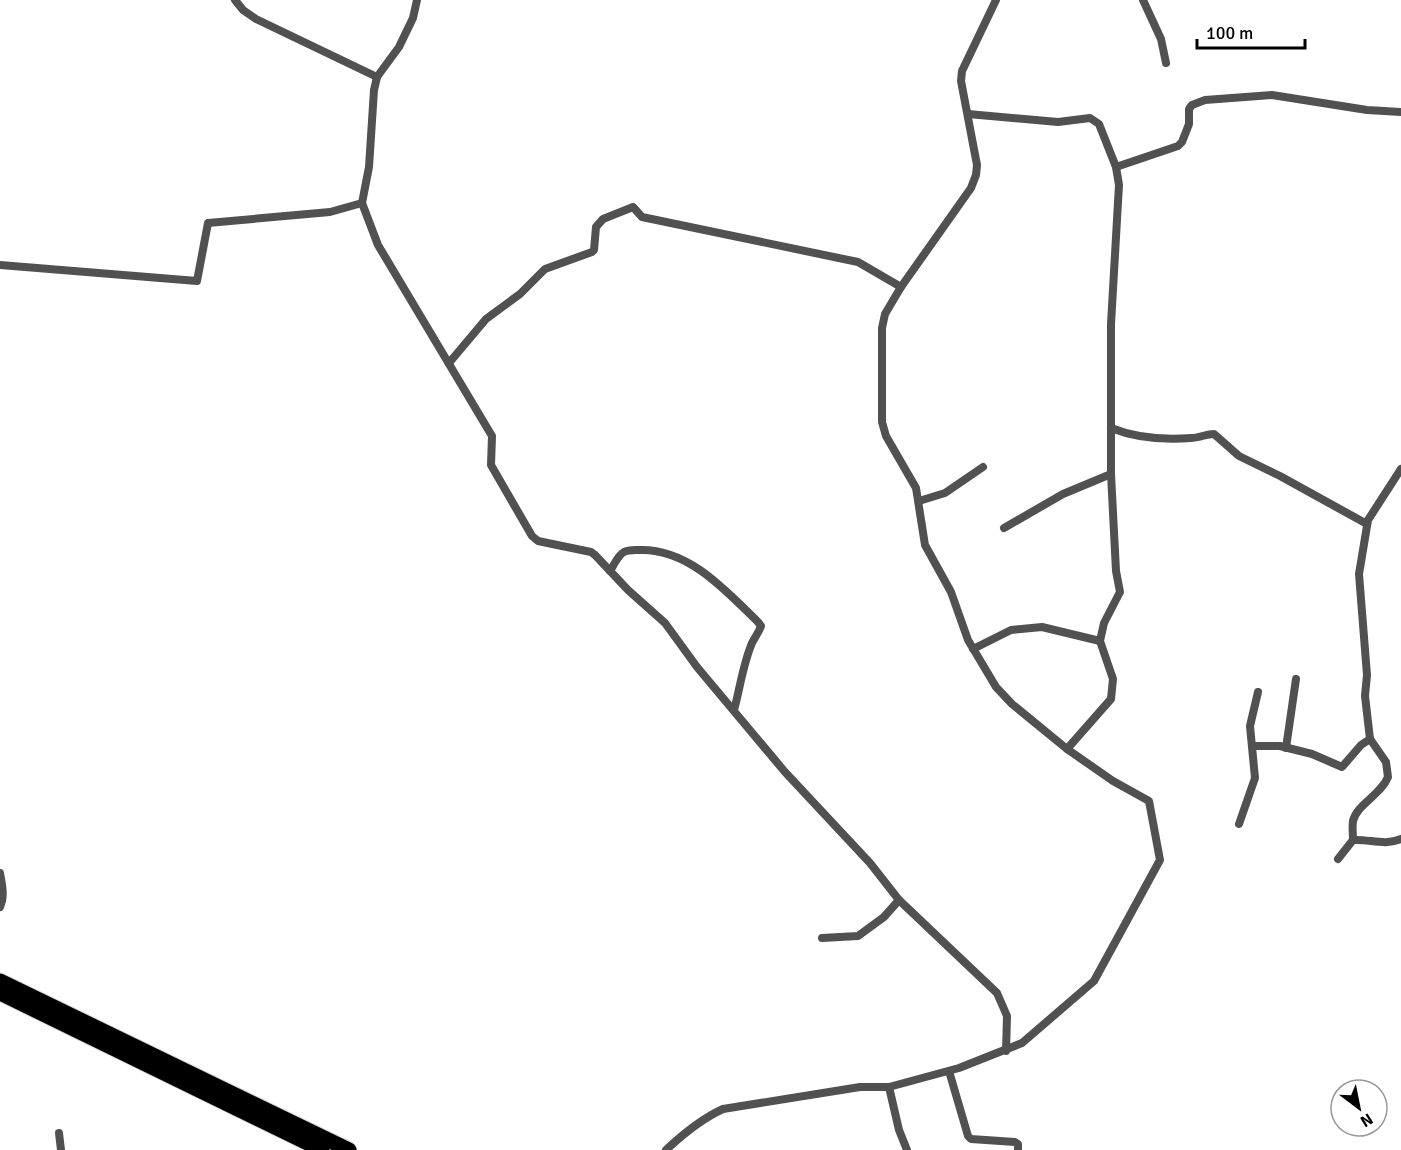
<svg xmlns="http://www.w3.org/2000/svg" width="1401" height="1150" font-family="Signika,sans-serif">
<rect width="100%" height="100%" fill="#fff"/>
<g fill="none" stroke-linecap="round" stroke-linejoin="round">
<g stroke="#dbdbdb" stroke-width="17">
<g id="highway">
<path d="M 0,981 L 349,1150"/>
<path d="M 0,993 L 322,1150"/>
</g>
</g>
<g stroke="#515151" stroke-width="8">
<path d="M 235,0 L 243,10 L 256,19 L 377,77"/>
<path d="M 417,0 L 413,18 L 399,47 L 377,77 L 374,90 L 369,167 L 362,203 L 378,245 L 492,436 L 491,465 L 532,536 L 538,541 L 591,552 L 595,555 L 628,590 L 665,623 L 697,667 L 785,772 L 870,863 L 899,900 L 997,993 L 1007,1016 L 1006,1051"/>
<path d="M 1143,0 L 1161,39 L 1166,63"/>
<path d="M 968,114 L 1058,122 L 1090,118 L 1099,124 L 1116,167 L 1119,185 L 1111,324 L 1111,474 L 1116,571 L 1120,592 L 1104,623 L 1100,641 L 1113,679 L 1111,699 L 1067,749"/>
<path d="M 1116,167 L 1178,146 L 1182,142 L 1189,124 L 1189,109 L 1192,105 L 1205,100 L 1272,95 L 1367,110 L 1401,112"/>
<path d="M 0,265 L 197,281 L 208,223 L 330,212 L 362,203"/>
<path d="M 449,363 L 486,319 L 520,294 L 545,269 L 592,252 L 594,250 L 596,227 L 603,219 L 633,207 L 642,217 L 858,262 L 901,287"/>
<path d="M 1111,428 C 1136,438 1164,440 1191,438 C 1199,438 1206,434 1214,434 L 1239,456 L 1280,476 L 1367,524"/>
<path d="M 919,501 L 945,493 L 983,467"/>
<path d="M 1004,528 L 1063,494 L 1111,474"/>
<path d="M 610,571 C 614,565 618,555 624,552 C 629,549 636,550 642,550 C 690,550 726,591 758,622 L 761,626 C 759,632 755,637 752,643 C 743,664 740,688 734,710"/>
<path d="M 973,649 L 1011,630 L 1042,627 L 1100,641"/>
<path d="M 1252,746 L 1280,746 L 1312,754 L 1342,767 L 1361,745 L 1370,739"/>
<path d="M 1286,748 L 1296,679"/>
<path d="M 1239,824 L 1255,778 L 1250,726 L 1258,692"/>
<path d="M 1353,840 C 1370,839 1385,846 1401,839"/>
<path d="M 1338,859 L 1353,840 C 1353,834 1352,827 1353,821 C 1357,804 1381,795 1388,777 L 1386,762 L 1370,739 L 1365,696 L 1367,675 L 1359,574 L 1368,520 L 1401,469"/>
<path d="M 0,873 C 2,885 5,896 0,907"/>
<path d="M 822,938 L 858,936 L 884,917 L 899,900"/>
<path d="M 949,1071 L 968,1136 L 971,1139 L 1015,1142 L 1018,1144 L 1018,1150"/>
<path d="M 889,1087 L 899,1130 L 907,1150"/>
<path d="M 59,1133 L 61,1150"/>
<path d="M 666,1150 C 683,1134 701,1119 723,1109 L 860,1087 L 889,1087 L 959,1068 L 1022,1043 L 1094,981 L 1160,860 L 1149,801 L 1113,781 L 1067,749 L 1012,704 L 996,687 L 968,640 L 951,592 L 925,545 L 916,488 L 886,436 L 882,422 L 882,328 L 885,314 L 901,287 L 971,188 L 976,175 L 977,165 L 961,81 L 962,71 L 996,0"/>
</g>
<use href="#highway" stroke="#000" stroke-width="15"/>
</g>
<g transform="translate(1359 1108) rotate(148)"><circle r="28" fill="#ffffff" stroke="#999999" stroke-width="1.5"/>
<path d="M0-4.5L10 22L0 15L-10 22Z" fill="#000000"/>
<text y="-9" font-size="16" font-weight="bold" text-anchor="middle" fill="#000000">N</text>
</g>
<path d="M1197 39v9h108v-9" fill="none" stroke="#000000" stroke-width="3"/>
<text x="1206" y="39" font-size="18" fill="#000000" stroke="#ffffff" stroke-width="4.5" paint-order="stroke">100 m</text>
</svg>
